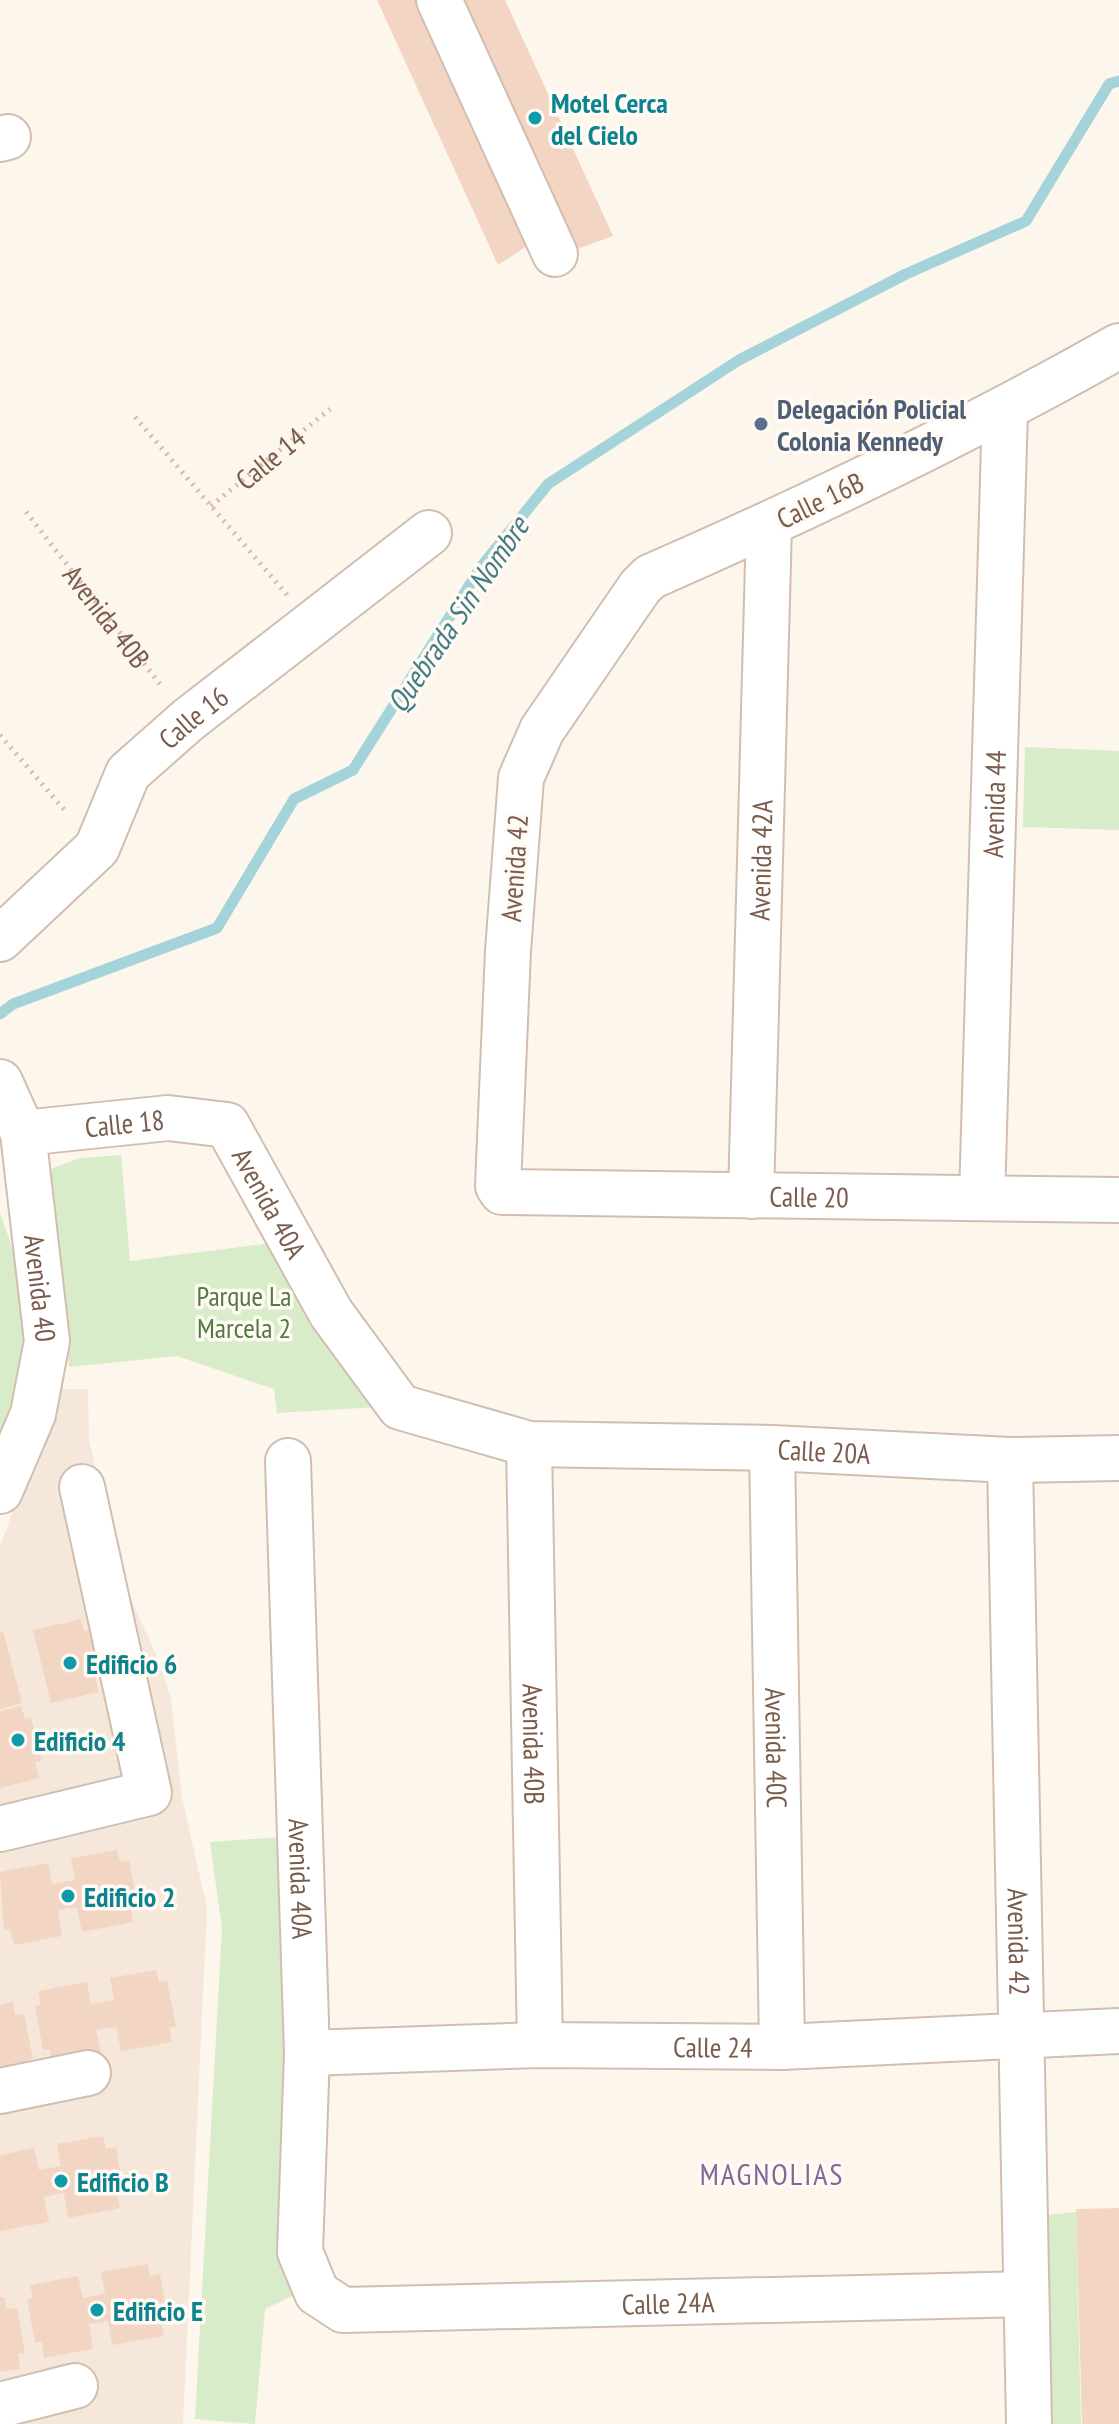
<svg xmlns="http://www.w3.org/2000/svg" width="1119" height="2424" font-family="'PT Sans Narrow',sans-serif">
<rect width="100%" height="100%" fill="#fdf6ec"/>
<path fill="#f5e8da" d="M 56,1389 L 88,1389 L 89,1440 L 119,1573 L 158,1659 L 171,1698 L 182,1797 L 207,1908 L 183,2424 L 0,2424 L 0,1547 Z"/>
<g fill="#d8ecc9">
<path d="M 1025,747 L 1119,751 L 1119,830 L 1023,827 Z"/>
<path d="M 121,1155 L 130,1261 L 279,1242 L 378,1407 L 277,1413 L 274,1389 L 177,1356 L 69,1367 L 65,1295 L 46,1187 L 53,1168 L 80,1158 Z"/>
<path d="M 0,1214 C 32,1290 31,1375 0,1452 Z"/>
<path d="M 283,1837 L 298,2293 L 265,2309 L 255,2424 L 195,2419 L 222,1929 L 210,1842 Z"/>
<path d="M 1076,2212 L 1081,2424 L 1052,2424 L 1048,2215 Z"/>
</g>
<g fill="none" stroke-linecap="round" stroke-linejoin="round">
<path stroke="#a5d3da" stroke-width="11" d="M 0,1014 L 13,1004 L 217,928 L 294,799 L 353,770 L 481,567 L 548,484 L 739,360 L 906,274 L 1026,221 L 1109,84 L 1119,81"/>
</g>
<g fill="#f3d5c3">
<path d="M 377,0 L 423,0 L 533,242 L 498,265 Z"/>
<path d="M 458,0 L 505,0 L 613,236 L 572,251 Z"/>
<path d="M 81,1619 L 84,1632 L 91,1630 L 101,1674 L 95,1676 L 99,1692 L 51,1703 L 33,1630 Z"/>
<path d="M 3,1631 L 22,1703 L 0,1709 L 0,1632 Z"/>
<path d="M 21,1706 L 25,1719 L 31,1717 L 42,1761 L 35,1762 L 39,1778 L 0,1788 L 0,1711 Z"/>
<path d="M 117,1850 L 120,1862 L 129,1861 L 138,1906 L 131,1908 L 133,1922 L 82,1932 L 77,1907 L 58,1910 L 62,1936 L 14,1945 L 10,1929 L 4,1930 L 0,1872 L 48,1863 L 52,1884 L 75,1880 L 71,1858 Z"/>
<path d="M 156,1970 L 159,1982 L 167,1981 L 176,2026 L 169,2028 L 172,2042 L 121,2051 L 116,2027 L 96,2030 L 102,2056 L 53,2064 L 49,2049 L 43,2050 L 35,2005 L 41,2005 L 38,1991 L 87,1982 L 91,2004 L 114,2000 L 110,1978 Z"/>
<path d="M 13,2002 L 15,2015 L 24,2014 L 33,2059 L 26,2061 L 29,2075 L 0,2080 L 0,2005 Z"/>
<path d="M 103,2136 L 106,2149 L 116,2147 L 124,2193 L 117,2194 L 120,2208 L 68,2218 L 64,2193 L 44,2197 L 49,2222 L 0,2231 L 0,2155 L 34,2148 L 39,2170 L 61,2166 L 57,2144 Z"/>
<path d="M 1119,2208 L 1119,2424 L 1082,2424 L 1076,2209 Z"/>
<path d="M 148,2264 L 150,2276 L 160,2274 L 168,2320 L 161,2322 L 164,2336 L 112,2345 L 108,2321 L 89,2324 L 93,2349 L 44,2358 L 42,2342 L 35,2343 L 27,2299 L 33,2298 L 30,2285 L 78,2276 L 83,2298 L 105,2293 L 101,2272 Z"/>
<path d="M 0,2297 L 4,2297 L 7,2309 L 17,2308 L 25,2353 L 18,2354 L 20,2369 L 0,2372 Z"/>
</g>
<g fill="none" stroke-linecap="round" stroke-linejoin="round">
<g stroke="#d1beb0" stroke-width="48">
<g id="minor">
<path d="M 439,0 L 555,254"/>
<path d="M 0,139 L 8,137"/>
<path id="s3" d="M 1119,346 C 967,432 810,507 650,577 L 640,587 L 542,730 L 521,778 L 508,951 L 498,1186 L 502,1192 L 1119,1200"/>
<path id="s4" d="M 0,939 L 97,848 L 128,773 L 188,720 L 429,533"/>
<path id="s5" d="M 0,1082 L 23,1133 L 47,1341 L 33,1414 L 0,1491"/>
<path id="s6" d="M 23,1133 L 168,1118 L 227,1125 L 331,1313 L 400,1407 L 529,1444 L 772,1448 L 1010,1460 L 1119,1458"/>
<path id="s7" d="M 751,1196 L 769,525"/>
<path id="s8" d="M 982,1198 L 1005,410"/>
<path id="s9" d="M 529,1444 L 540,2045"/>
<path id="s10" d="M 772,1448 L 782,2047"/>
<path id="s11" d="M 1010,1460 L 1029,2424"/>
<path id="s12" d="M 288,1461 L 307,2053 L 300,2252 L 317,2293 L 343,2310 L 1024,2294"/>
<path d="M 0,1829 L 149,1793 L 82,1487"/>
<path id="s13" d="M 307,2053 L 540,2045 L 782,2047 L 1119,2031"/>
<path d="M 0,2091 L 88,2073"/>
<path d="M 0,2405 L 75,2386"/>
</g>
</g>
<g stroke="#d9b8a5" stroke-width="5" stroke-dasharray="2 6" stroke-linecap="butt">
<path d="M 135,417 L 288,596"/>
<path id="s1" d="M 211,506 L 330,409"/>
<path id="s2" d="M 26,512 L 163,688"/>
<path d="M 0,735 L 67,813"/>
</g>
<use href="#minor" stroke="#fff" stroke-width="44"/>
</g>
<g fill="#0f9aa8" stroke="#fffaf3" stroke-width="3">
<circle cx="535" cy="118" r="8"/>
<circle cx="70" cy="1663" r="8"/>
<circle cx="18" cy="1740" r="8"/>
<circle cx="68" cy="1896" r="8"/>
<circle cx="61" cy="2181" r="8"/>
<circle cx="97" cy="2310" r="8"/>
</g>
<circle fill="#5c6f8a" stroke="#fffaf3" stroke-width="3" cx="761" cy="424" r="8"/>
<g text-anchor="middle" dominant-baseline="central" stroke-width="7" stroke-linejoin="round" paint-order="stroke">
<g font-size="28" font-weight="bold" fill="#0d838f" stroke="#fffaf3" text-anchor="start">
<text x="551" y="102">Motel Cerca<tspan x="551" dy="32">del Cielo</tspan></text>
<text x="86" y="1663">Edificio 6</text>
<text x="34" y="1740">Edificio 4</text>
<text x="84" y="1896">Edificio 2</text>
<text x="77" y="2181">Edificio B</text>
<text x="113" y="2310">Edificio E</text>
</g>
<g font-size="28" font-weight="bold" fill="#4e5e75" stroke="#fffaf3" text-anchor="start">
<text x="777" y="408">Delegación Policial<tspan x="777" dy="32">Colonia Kennedy</tspan></text>
</g>
<g font-size="28" fill="#7a5c4d" stroke="#fffaf3">
<text stroke="none"><textPath href="#s1" startOffset="76">Calle 14</textPath></text>
<text transform="translate(820 500) rotate(-26)">Calle 16B</text>
<text stroke="none"><textPath href="#s2" startOffset="132">Avenida 40B</textPath></text>
<text stroke="none"><textPath href="#s4" startOffset="300">Calle 16</textPath></text>
<text stroke="none"><textPath href="#s8" startOffset="394">Avenida 44</textPath></text>
<text stroke="none"><textPath href="#s7" startOffset="336">Avenida 42A</textPath></text>
<text transform="translate(514 868) rotate(-86)">Avenida 42</text>
<text stroke="none"><textPath href="#s6" startOffset="102">Calle 18</textPath></text>
<text stroke="none"><textPath href="#s3" startOffset="1486">Calle 20</textPath></text>
<text stroke="none"><textPath href="#s6" startOffset="294">Avenida 40A</textPath></text>
<text stroke="none"><textPath href="#s5" startOffset="212">Avenida 40</textPath></text>
<text stroke="none"><textPath href="#s6" startOffset="966">Calle 20A</textPath></text>
<text stroke="none"><textPath href="#s9" startOffset="300">Avenida 40B</textPath></text>
<text stroke="none"><textPath href="#s10" startOffset="300">Avenida 40C</textPath></text>
<text stroke="none"><textPath href="#s12" startOffset="418">Avenida 40A</textPath></text>
<text stroke="none"><textPath href="#s11" startOffset="482">Avenida 42</textPath></text>
<text stroke="none"><textPath href="#s13" startOffset="406">Calle 24</textPath></text>
<text stroke="none"><textPath href="#s12" startOffset="1192">Calle 24A</textPath></text>
</g>
<g font-size="28" fill="#537a41" stroke="#fffaf3">
<text x="244" y="1295">Parque La<tspan x="244" dy="32">Marcela 2</tspan></text>
</g>
<g font-size="30" font-style="italic" fill="#437c86" stroke="#fffaf3">
<text transform="translate(457 614) rotate(-56)">Quebrada Sin Nombre</text>
</g>
<g font-size="30" letter-spacing="2" fill="#846695" stroke="#fffaf3">
<text x="772" y="2173">MAGNOLIAS</text>
</g>
</g>
</svg>
